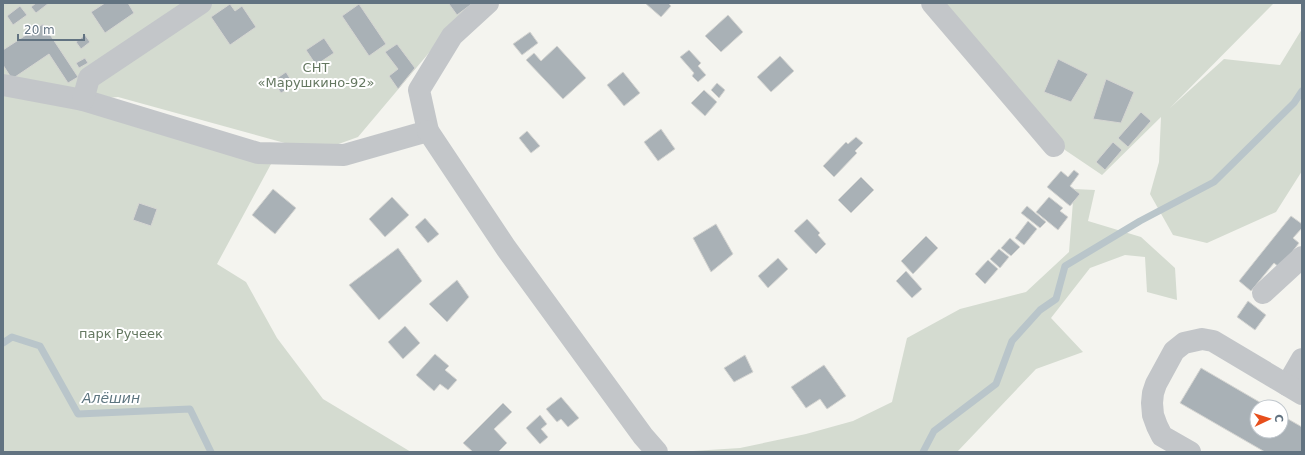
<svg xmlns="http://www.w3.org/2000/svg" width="1305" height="455" font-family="'DejaVu Sans',sans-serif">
<rect width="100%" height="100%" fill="#f4f4ef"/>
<g fill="#d4dbd0">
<path d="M 3,3 L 477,3 L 449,29 L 358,137 L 333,146 L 292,145 L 118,97 L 54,102 L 250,160 L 271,164 L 217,264 L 246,282 L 277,338 L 323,399 L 411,452 L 3,452 Z"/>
<path d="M 940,3 L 1274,3 L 1170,108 L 1224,59 L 1280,65 L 1302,29 L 1302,171 L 1276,212 L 1207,243 L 1173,235 L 1150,194 L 1159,162 L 1161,117 L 1102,175 L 1065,150 Z"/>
<path d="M 1074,189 L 1095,190 L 1088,221 L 1141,237 L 1175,268 L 1177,300 L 1147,292 L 1145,257 L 1125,255 L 1090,268 L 1051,318 L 1083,352 L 1036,369 L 957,452 L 693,452 L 693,451 L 740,448 L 806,434 L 853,421 L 892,402 L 907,338 L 960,309 L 1026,292 L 1069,252 Z"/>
</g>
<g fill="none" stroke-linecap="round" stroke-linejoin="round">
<g stroke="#b9c5ca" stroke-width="7">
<path d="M 3,343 L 12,337 L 40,346 L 78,414 L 190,409 L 211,452"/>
<path d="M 923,452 L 934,431 L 996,384 L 1012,341 L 1040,310 L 1056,299 L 1065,266 L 1140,221 L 1214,182 L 1294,103 L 1302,91"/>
</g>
</g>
<g fill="#a9b1b6" stroke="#d5d5d2">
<path d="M 36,3 L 49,3 L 36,13 L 31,7 Z"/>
<path d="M 105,3 L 128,3 L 134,13 L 105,33 L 91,12 Z"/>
<path d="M 450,3 L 473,3 L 457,15 L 449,4 Z"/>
<path d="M 645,3 L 668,3 L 671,6 L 661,17 Z"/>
<path d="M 230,4 L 235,11 L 242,6 L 256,27 L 230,45 L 211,17 Z"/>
<path d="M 359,4 L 386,44 L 369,56 L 342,16 Z"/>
<path d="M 20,6 L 27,15 L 13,25 L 7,16 Z"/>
<path d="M 728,15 L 743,32 L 721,52 L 705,36 Z"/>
<path d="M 43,24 L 78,77 L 68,83 L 49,54 L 12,79 L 3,65 L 3,50 Z"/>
<path d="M 530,32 L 538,43 L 522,55 L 513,44 Z"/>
<path d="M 85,35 L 90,42 L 81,49 L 76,42 Z"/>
<path d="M 324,38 L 334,53 L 316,65 L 306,50 Z"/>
<path d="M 397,44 L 415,68 L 398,89 L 389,76 L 398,69 L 385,52 Z"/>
<path d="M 557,46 L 586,78 L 563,99 L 526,60 L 534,53 L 541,61 Z"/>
<path d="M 689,50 L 701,63 L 698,66 L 706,75 L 698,82 L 692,76 L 694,73 L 680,57 Z"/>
<path d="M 780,56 L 794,71 L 771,92 L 757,77 Z"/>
<path d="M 85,58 L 88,63 L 79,68 L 76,63 Z"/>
<path d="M 1058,59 L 1088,74 L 1071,102 L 1044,92 Z"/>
<path d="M 286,72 L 294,85 L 281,93 L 273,81 Z"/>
<path d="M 623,72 L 640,93 L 624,106 L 607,85 Z"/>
<path d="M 1106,79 L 1134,92 L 1121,123 L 1093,119 Z"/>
<path d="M 717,83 L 725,90 L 719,98 L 711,90 Z"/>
<path d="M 704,90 L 717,102 L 705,116 L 691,103 Z"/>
<path d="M 1141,112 L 1151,121 L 1128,147 L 1118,138 Z"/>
<path d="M 661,129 L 675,149 L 658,161 L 644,142 Z"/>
<path d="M 527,131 L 540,146 L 531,153 L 519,138 Z"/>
<path d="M 856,137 L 863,143 L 855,151 L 857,153 L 834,177 L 823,166 L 846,142 L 848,144 Z"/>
<path d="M 1113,142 L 1122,150 L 1105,170 L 1096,162 Z"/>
<path d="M 1074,170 L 1079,174 L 1070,186 L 1080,194 L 1070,206 L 1047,187 L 1061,171 L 1068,177 Z"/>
<path d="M 861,177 L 874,190 L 851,213 L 838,200 Z"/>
<path d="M 273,189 L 296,208 L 275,234 L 252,215 Z"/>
<path d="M 392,197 L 409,215 L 385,237 L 369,219 Z"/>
<path d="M 1049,197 L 1063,208 L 1060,211 L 1068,217 L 1058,230 L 1036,212 Z"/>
<path d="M 139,203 L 157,209 L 151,226 L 133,220 Z"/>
<path d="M 1027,206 L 1046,222 L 1040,228 L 1021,213 Z"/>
<path d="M 1291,216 L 1302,224 L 1302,228 L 1293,238 L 1299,243 L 1280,268 L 1274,263 L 1251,291 L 1239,281 Z"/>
<path d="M 425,218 L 439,234 L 428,243 L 415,227 Z"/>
<path d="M 807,219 L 820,233 L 818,235 L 826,244 L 816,254 L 794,231 Z"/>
<path d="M 1028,221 L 1037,229 L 1024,245 L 1015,238 Z"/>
<path d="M 716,224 L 733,254 L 711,272 L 693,238 Z"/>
<path d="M 926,236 L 938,248 L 913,274 L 901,261 Z"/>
<path d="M 1010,238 L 1020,247 L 1011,256 L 1001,248 Z"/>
<path d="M 398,248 L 422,281 L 379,320 L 349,285 Z"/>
<path d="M 999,249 L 1009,257 L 1000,268 L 990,259 Z"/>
<path d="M 778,258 L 788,269 L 768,288 L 758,276 Z"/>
<path d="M 988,260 L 998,269 L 985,284 L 975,274 Z"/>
<path d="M 906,271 L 922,289 L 912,298 L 896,281 Z"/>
<path d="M 457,280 L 469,297 L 447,322 L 429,304 Z"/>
<path d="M 1248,301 L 1266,315 L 1255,330 L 1237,317 Z"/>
<path d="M 405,326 L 420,343 L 403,359 L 388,342 Z"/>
<path d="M 435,354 L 449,366 L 445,370 L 457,380 L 448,390 L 440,384 L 434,391 L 416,375 Z"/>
<path d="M 745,355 L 753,372 L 734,382 L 724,368 Z"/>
<path d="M 824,365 L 846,396 L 827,409 L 820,399 L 806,408 L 791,387 Z"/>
<path d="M 1201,368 L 1268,407 L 1257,407 L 1257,431 L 1281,431 L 1281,415 L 1302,427 L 1302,452 L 1265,452 L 1180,403 Z"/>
<path d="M 561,397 L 579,418 L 568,427 L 561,419 L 557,422 L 546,409 Z"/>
<path d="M 503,403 L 512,412 L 494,429 L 507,443 L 498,452 L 473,452 L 463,443 Z"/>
<path d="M 540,415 L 547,424 L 541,429 L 548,437 L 540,444 L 526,428 Z"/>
</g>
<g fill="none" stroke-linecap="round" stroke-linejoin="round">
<g stroke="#c3c6c9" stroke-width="22">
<path d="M 932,3 L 1054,146"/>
<path d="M 3,85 L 83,100 L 258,153 L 344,155 L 428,131 L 419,90 L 452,36 L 488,3"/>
<path d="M 83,100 L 89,78 L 201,3"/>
<path d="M 428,131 L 506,248 L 643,436 L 657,452"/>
<path d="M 1263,293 L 1302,257"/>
<path d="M 1287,385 L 1302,359"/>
<path d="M 1190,452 L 1162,436 L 1157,426 L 1153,415 L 1152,403 L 1153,393 L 1156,384 L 1174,351 L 1184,343 L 1202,339 L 1213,341 L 1302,394"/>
</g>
</g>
<g text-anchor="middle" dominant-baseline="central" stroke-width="4" stroke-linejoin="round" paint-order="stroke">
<g font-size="13" fill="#657861" stroke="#fff">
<text x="316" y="67">СНТ<tspan x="316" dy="15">«Марушкино-92»</tspan></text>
<text x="121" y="333">парк Ручеек</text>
</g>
<g font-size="14" font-style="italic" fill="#5d757f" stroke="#fff">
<text x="111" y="398">Алёшин</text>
</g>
</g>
<rect width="1305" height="455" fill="none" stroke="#627381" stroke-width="8"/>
<g transform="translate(1269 419) rotate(86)"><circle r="19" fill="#ffffff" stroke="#c0c7cd"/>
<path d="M0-3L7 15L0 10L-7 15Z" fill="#e74f1c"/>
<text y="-6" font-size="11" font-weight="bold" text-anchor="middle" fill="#627381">С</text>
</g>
<path d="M18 34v6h66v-6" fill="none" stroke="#627381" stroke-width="2"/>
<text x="24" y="34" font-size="12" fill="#627381" stroke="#ffffff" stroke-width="3" paint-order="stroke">20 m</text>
</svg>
